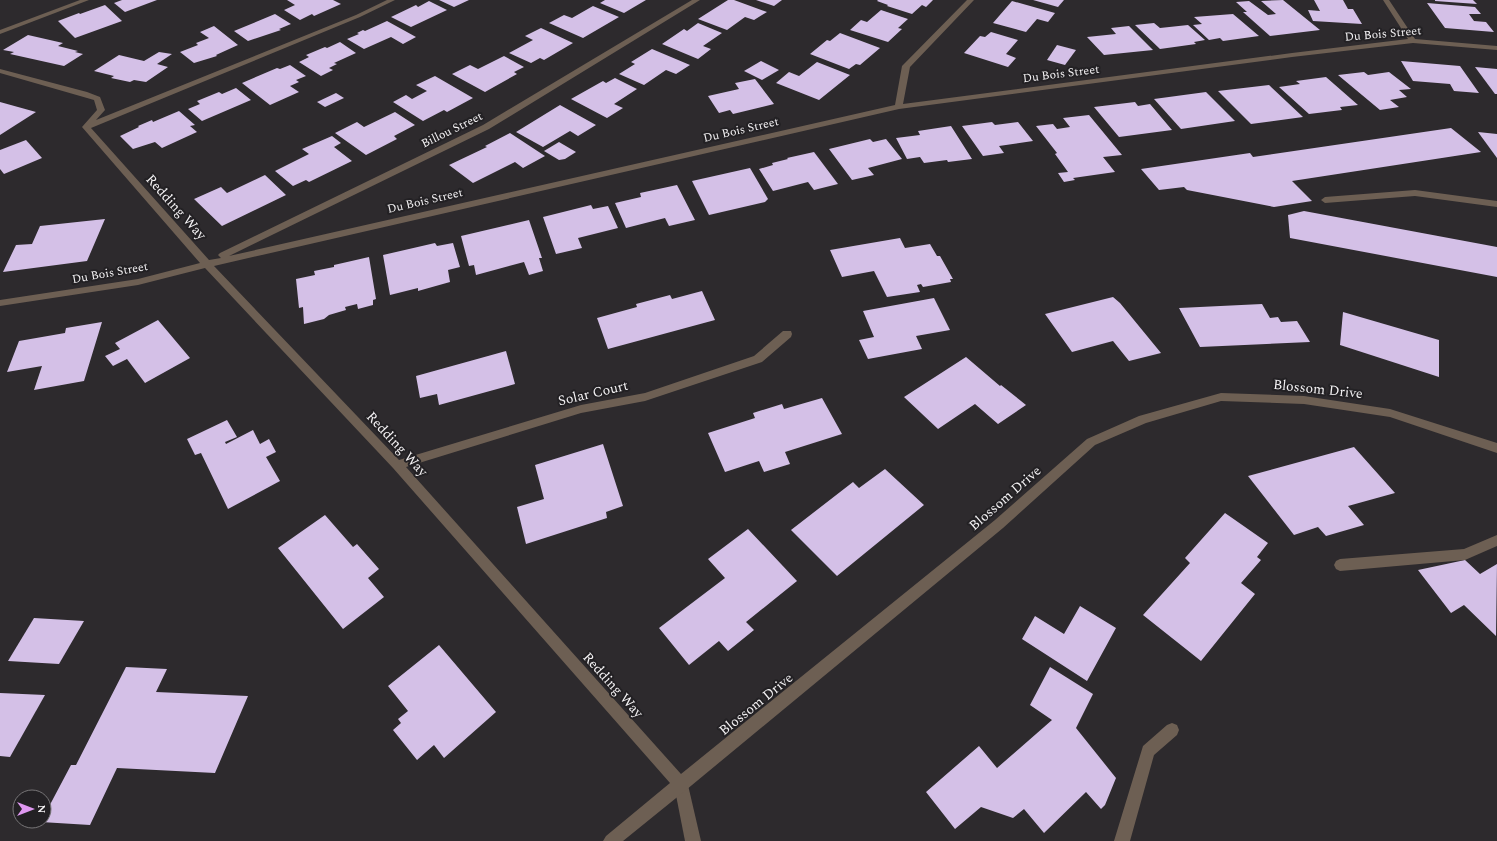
<svg xmlns="http://www.w3.org/2000/svg" width="1497" height="841" font-family="Spectral,serif">
<style>
.building{fill:#d4c0e7}
.lines{fill:none;stroke-linecap:round;stroke-linejoin:round}
.service{fill:#6d5f53;fill-rule:evenodd}
.minor{fill:#6d5f53;fill-rule:evenodd}
.labels{text-anchor:middle;dominant-baseline:central;stroke-width:4;stroke-linejoin:round;paint-order:stroke}
.far-street-label{font-size:12px;fill:#f4f2f4;stroke:#232124}
.street-label{font-size:14px;fill:#f4f2f4;stroke:#232124}
</style>
<rect width="100%" height="100%" fill="#2d2a2d"/>
<!-- building -->
<g class="building">
<path d="M122,0H157L125,12L114,3Z"/>
<path d="M287,0H333L341,4L314,16L312,14L300,20L284,10L295,5Z"/>
<path d="M439,0H469L454,7Z"/>
<path d="M605,0H646L624,13L600,3Z"/>
<path d="M728,0H734L767,12L754,20L745,17L727,30L698,19Z"/>
<path d="M756,0H782L774,6Z"/>
<path d="M878,0H933L926,7L922,5L912,14L887,6L888,5L877,1Z"/>
<path d="M1033,0H1064L1058,7Z"/>
<path d="M1283,0L1320,30L1270,36L1243,12H1247L1236,2L1249,1L1268,15L1276,14L1261,1Z"/>
<path d="M1314,0H1343L1348,9H1353L1362,24L1313,21L1308,10L1320,11Z"/>
<path d="M1435,0H1473L1477,4L1435,1Z"/>
<path d="M429,1L447,10L411,27L391,17L416,5L418,7Z"/>
<path d="M1012,1L1055,13L1048,22L1037,19L1026,32L993,23Z"/>
<path d="M1427,3L1475,7L1481,14H1469L1474,21L1486,22L1494,32L1445,28Z"/>
<path d="M105,5L122,21L75,38L58,21L79,13L80,14Z"/>
<path d="M593,6L619,17L583,38L549,23L564,15L572,18Z"/>
<path d="M881,10L908,19L898,28L902,29L888,42L850,30L861,20L867,22Z"/>
<path d="M275,14L291,24L279,29L281,30L248,41L234,31Z"/>
<path d="M1233,14L1259,36L1223,41L1220,38L1209,40L1193,25L1202,24L1194,17Z"/>
<path d="M387,21L416,37L403,44L391,37L364,49L347,39L359,34L357,33L363,30L365,31Z"/>
<path d="M698,23L722,33L703,46L711,49L698,59L662,44L684,29L687,31Z"/>
<path d="M1154,23L1160,28L1188,25L1205,40L1194,42L1196,44L1160,49L1135,25Z"/>
<path d="M214,26L238,45L216,55L217,56L194,63L180,52L198,45L196,43L209,38L200,32Z"/>
<path d="M1129,26L1153,50L1104,55L1087,37L1116,34L1111,28Z"/>
<path d="M541,28L573,43L544,60L540,58L531,63L509,53L533,40L525,36Z"/>
<path d="M991,32L1018,40L1006,54L1016,58L1008,67L964,53L980,36L985,37Z"/>
<path d="M840,33L880,48L860,65L856,64L849,69L810,54L827,40L830,41Z"/>
<path d="M28,35L63,43L58,46L78,51L75,52L83,54L64,66L10,54L14,52L3,50Z"/>
<path d="M340,42L356,53L334,63L337,64L329,68L333,70L321,76L299,62L309,57L306,55L325,47L327,48Z"/>
<path d="M1057,45L1076,50L1065,65L1047,60Z"/>
<path d="M652,49L690,65L676,74L666,70L644,85L619,74L635,64L631,62Z"/>
<path d="M159,52L172,54L157,64L168,67L146,82L134,80L130,82L111,78L114,76L94,71L119,55L144,61Z"/>
<path d="M504,56L524,67L514,72L517,74L485,92L452,74L470,65L478,69Z"/>
<path d="M761,61L779,70L762,80L744,71Z"/>
<path d="M1401,61L1460,66L1479,93L1454,91L1450,84L1413,81Z"/>
<path d="M817,62L850,75L819,100L776,83L789,72L799,76Z"/>
<path d="M290,65L306,76L296,80L299,82L290,86L299,92L270,105L242,83L277,68L280,69Z"/>
<path d="M1475,67L1497,69V94H1495Z"/>
<path d="M1364,72L1368,75L1389,72L1411,89L1399,90L1407,97L1390,100L1399,107L1380,110L1338,75Z"/>
<path d="M435,76L473,98L447,112L444,110L423,121L393,102L406,95L412,99L427,91L416,85Z"/>
<path d="M1326,77L1358,105L1340,107L1342,110L1309,114L1279,87L1300,84L1296,81Z"/>
<path d="M615,78L637,89L614,104L623,108L607,118L571,99L603,81L606,83Z"/>
<path d="M755,79L774,104L733,114L730,110L719,113L708,96L739,89L735,83Z"/>
<path d="M1269,85L1303,117L1251,124L1218,91Z"/>
<path d="M236,88L251,100L202,121L188,109L200,104L197,101L219,92L222,94Z"/>
<path d="M1206,92L1235,121L1181,129L1154,99Z"/>
<path d="M336,93L344,98L325,107L317,102Z"/>
<path d="M0,102L36,112L0,135Z"/>
<path d="M1135,102L1138,106L1150,104L1172,130L1119,137L1094,107Z"/>
<path d="M560,105L596,125L578,136L570,131L543,147L516,132Z"/>
<path d="M179,111L195,125L190,126L197,132L162,148L155,142L133,149L120,136L139,127L138,126L152,120L153,122Z"/>
<path d="M395,112L415,125L394,136L397,139L366,155L335,133L357,122L364,127Z"/>
<path d="M1089,115L1122,155L1103,157L1115,172L1073,178L1075,180L1064,182L1058,173L1068,172L1055,154L1057,153L1036,126L1053,124L1057,129L1070,127L1063,118Z"/>
<path d="M992,122L995,125L1018,122L1033,141L999,146L1004,153L983,156L962,126Z"/>
<path d="M951,126L972,159L948,162L947,160L924,163L920,157L907,159L896,138L920,135L918,131Z"/>
<path d="M1451,128L1481,152L1292,181L1312,201L1274,207L1187,190L1184,187L1159,190L1141,169L1250,153L1253,157Z"/>
<path d="M1478,132L1497,134V158Z"/>
<path d="M510,133L545,156L523,168L515,162L473,183L449,165L487,147L485,146Z"/>
<path d="M332,136L341,143L334,147L352,161L309,182L306,180L293,186L275,171L309,154L302,149Z"/>
<path d="M870,139L873,142L886,139L902,159L868,168L874,175L852,180L829,149Z"/>
<path d="M26,140L42,158L4,174L0,169V150Z"/>
<path d="M559,142L576,152L565,159L559,160L544,151Z"/>
<path d="M814,152L838,184L814,190L808,182L773,191L759,169L773,165L772,163L788,159L787,158Z"/>
<path d="M750,168L768,199L765,202L709,215L692,181Z"/>
<path d="M265,175L286,195L222,226L194,199L221,187L227,193Z"/>
<path d="M677,185L695,220L669,226L665,218L626,228L615,203L641,197L640,193Z"/>
<path d="M591,205L593,209L608,206L618,228L578,238L582,248L556,254L543,217Z"/>
<path d="M1304,211L1497,247V277L1290,238L1288,215Z"/>
<path d="M105,219L87,261L3,272L16,245L32,244L40,226Z"/>
<path d="M529,220L542,258H539L543,271L529,275L524,262L476,275L474,265L469,266L461,236Z"/>
<path d="M900,238L905,248L930,244L937,256H940L953,279H950L951,282L923,287L921,284L917,285L920,292L887,297L874,271L842,277L830,250Z"/>
<path d="M435,243L437,246L453,243L460,267L448,270L450,282L418,291V288L390,295L383,255Z"/>
<path d="M369,257L376,299L373,300V305L358,309L357,304L345,307L346,310L329,315L324,319L304,324L303,307L299,308L296,279L315,275L314,271L334,267V265Z"/>
<path d="M702,291L715,320L608,349L597,318L637,307L636,304L670,295L672,299Z"/>
<path d="M1113,297L1120,303L1161,353L1129,361L1113,341L1072,352L1045,314Z"/>
<path d="M934,298L950,330L916,336L922,349L868,359L859,340L874,337L863,311Z"/>
<path d="M1262,304L1270,318L1278,317L1281,322L1297,321L1310,342L1200,347L1179,308Z"/>
<path d="M1343,312L1439,340V377L1340,345Z"/>
<path d="M158,320L190,358L145,383L127,359L113,366L105,356L120,349L115,343Z"/>
<path d="M102,322L84,381L34,390L42,366L7,372L19,341L65,333L66,328Z"/>
<path d="M506,351L515,384L439,405L437,394L420,398L416,376Z"/>
<path d="M966,357L1000,386L1001,385L1026,405L998,424L975,404L938,429L904,397Z"/>
<path d="M822,398L842,434L785,452L790,464L764,472L759,461L725,472L708,433L755,418L753,413L782,404L784,409Z"/>
<path d="M227,420L237,437L225,442L226,444L253,430L260,444L269,439L276,452L266,457L280,481L228,509L201,453L195,455L187,439Z"/>
<path d="M603,444L623,506L606,512L607,518L526,544L517,507L544,499L535,465Z"/>
<path d="M1354,447L1395,493L1348,506L1364,525L1326,536L1318,527L1294,535L1248,476Z"/>
<path d="M885,469L924,505L837,576L791,530L853,482L859,488Z"/>
<path d="M1225,513L1268,543L1257,557L1261,560L1241,583L1255,594L1201,661L1143,615L1190,563L1185,558Z"/>
<path d="M325,515L353,547L357,544L379,569L368,578L384,597L343,629L278,548Z"/>
<path d="M748,529L797,581L746,622L754,630L728,651L719,641L689,665L659,628L725,578L708,559Z"/>
<path d="M1465,560L1480,574L1497,564L1496,636L1464,605L1451,613L1418,570Z"/>
<path d="M1080,606L1116,628L1087,681L1022,639L1035,616L1064,634Z"/>
<path d="M34,618L84,621L59,664L8,661Z"/>
<path d="M439,645L496,712L444,758L434,745L417,760L393,730L401,723L398,719L408,711L388,686Z"/>
<path d="M126,667L167,669L156,692L248,696L215,773L117,768L90,825L41,822L44,821V816L71,765H76Z"/>
<path d="M1050,667L1093,694L1076,728L1116,778L1105,805L1101,809L1086,792L1044,833L1024,809L1013,818L981,807L955,829L926,792L979,746L997,768L1052,720L1030,705Z"/>
<path d="M0,693L45,695L10,757L0,756Z"/>
</g>
<g class="lines">
<!-- service -->
<g class="service">
<path d="M1415,190L1497,201V207L1415,196L1325,203L1321,200L1325,197Z"/>
<path d="M1497,535V546L1465,560L1340,571L1336,569L1334,565L1336,561L1340,559L1464,549Z"/>
<path d="M1172,723L1177,725L1179,730L1177,735L1154,755L1130,841H1114L1143,746L1167,725Z"/>
<path d="M681,778L686,780L688,785L701,841H685L674,785L676,780Z"/>
</g>
<!-- minor -->
<g class="minor">
<path d="M80,0H89L0,34V30Z"/>
<path d="M387,0H395L360,17L91,128L209,260L221,258L218,255L220,253L483,125L692,0H700L489,129L229,256L895,105L902,66L967,0H974L910,67L903,104L1292,53L1408,39L1383,0H1389L1415,39L1497,46V50L1413,43L1292,57L899,109L214,266L399,460L581,405L645,393L754,356L783,331H791L792,334L791,337L762,362L645,401L581,413L406,467L681,774L995,520L1087,439L1139,416L1221,393L1304,396L1390,409L1497,443V453L1390,417L1304,404L1221,401L1146,423L1095,445L1003,528L686,790L623,841H603L606,836L670,783L393,468L205,268L138,285L0,306V300L138,279L200,263L82,127L97,110L94,100L0,73V69L87,92L100,97L105,110L96,120L356,15Z"/>
</g>
</g>
<g class="labels">
<!-- far-street labels -->
<g class="far-street-label">
<text transform="translate(1383 34) rotate(-5)">Du Bois Street</text>
<text transform="translate(1061 74) rotate(-7)">Du Bois Street</text>
<text transform="translate(452 130) rotate(-26)">Billou Street</text>
<text transform="translate(741 130) rotate(-13)">Du Bois Street</text>
<text transform="translate(425 201) rotate(-13)">Du Bois Street</text>
<text transform="translate(110 273) rotate(-10)">Du Bois Street</text>
</g>
<!-- street labels -->
<g class="street-label">
<text transform="translate(176 207) rotate(48)">Redding Way</text>
<text transform="translate(1318 389) rotate(6)">Blossom Drive</text>
<text transform="translate(593 393) rotate(-13)">Solar Court</text>
<text transform="translate(397 444) rotate(47)">Redding Way</text>
<text transform="translate(1005 498) rotate(-41)">Blossom Drive</text>
<text transform="translate(613 685) rotate(48)">Redding Way</text>
<text transform="translate(756 704) rotate(-39)">Blossom Drive</text>
</g>
</g>
<!-- north arrow -->
<g transform="translate(32 809) rotate(90)"><circle r="19" fill="#232124" stroke="#777577"/>
<path d="M0-3L7 15L0 10L-7 15Z" fill="#df98f1"/>
<text y="-6" font-size="11" font-weight="bold" text-anchor="middle" fill="#f4f2f4">N</text>
</g>
</svg>
